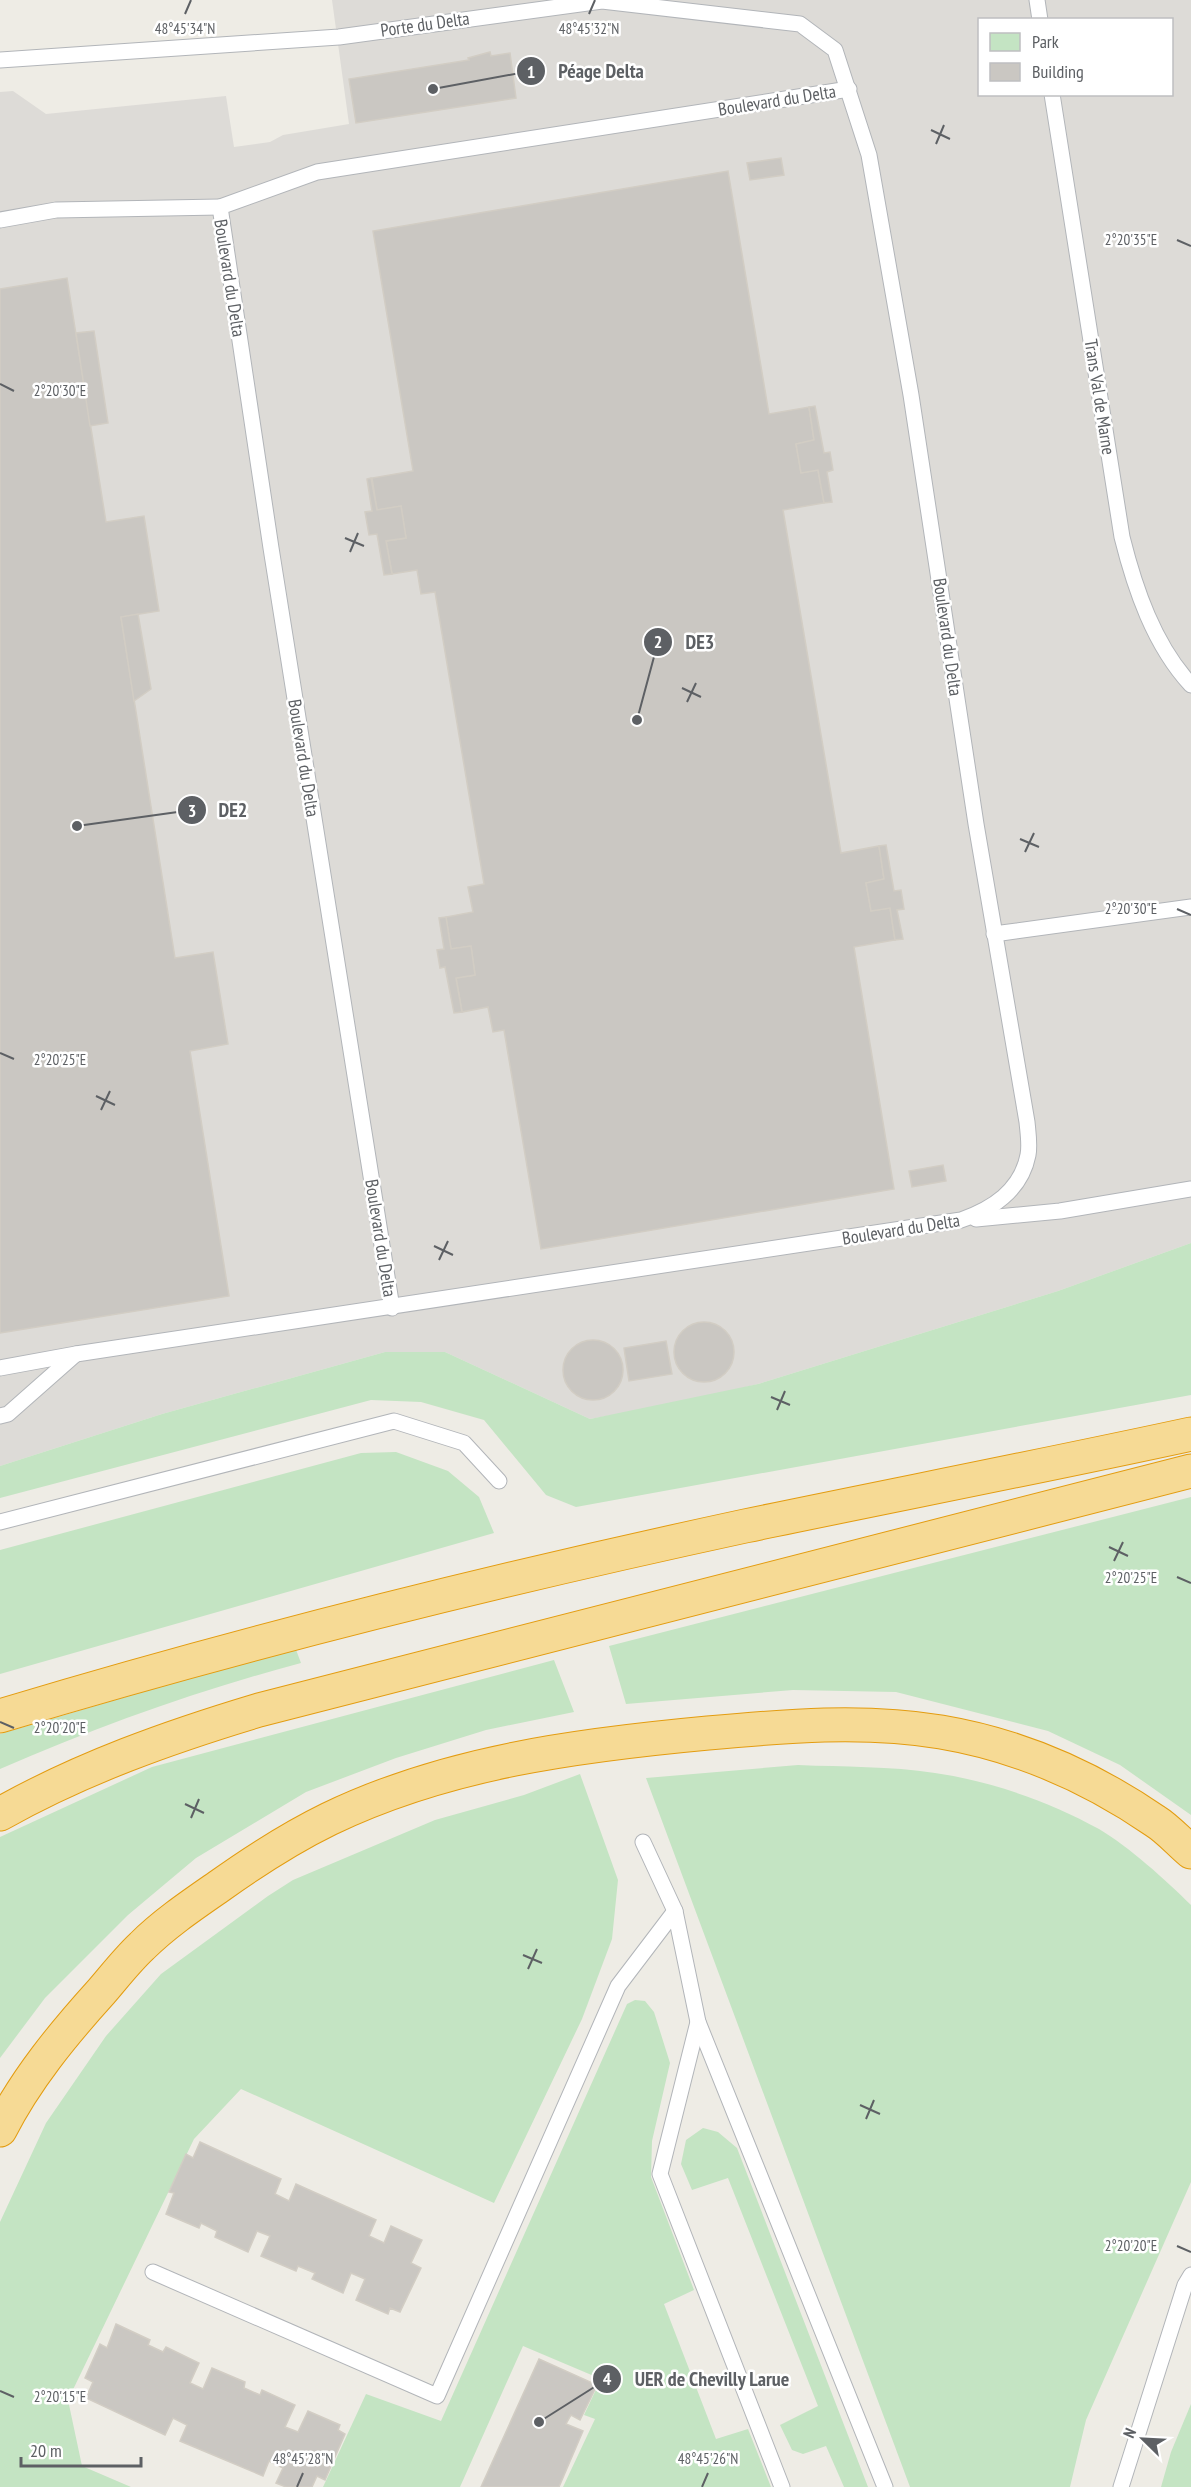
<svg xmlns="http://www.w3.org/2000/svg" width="1191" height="2487" font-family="'PT Sans Narrow',sans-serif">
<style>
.industrial{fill:#dddbd7;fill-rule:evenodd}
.green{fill:#c4e4c3}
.building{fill:#cac7c2;stroke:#d2cdc4;stroke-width:1.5}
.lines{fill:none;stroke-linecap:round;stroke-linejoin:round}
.service-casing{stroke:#b2b5b9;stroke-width:17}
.motorway-casing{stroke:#e39c10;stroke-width:35}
.service{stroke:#fff;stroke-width:15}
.motorway{stroke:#f6da95;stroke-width:33}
.ticks{fill:none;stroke:#5d6064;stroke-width:2}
.labels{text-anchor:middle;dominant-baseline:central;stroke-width:5;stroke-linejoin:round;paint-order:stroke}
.street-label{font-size:18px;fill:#5d6064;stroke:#fff}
.ticks-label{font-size:15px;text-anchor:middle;fill:#5d6064;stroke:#fff;stroke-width:5;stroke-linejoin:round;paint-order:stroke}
.leader{fill:none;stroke:#5d6064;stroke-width:2}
.callout-dot{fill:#5d6064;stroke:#fff;stroke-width:2}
.mark-label{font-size:18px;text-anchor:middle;font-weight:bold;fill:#fff}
.callout-label{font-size:20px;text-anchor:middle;font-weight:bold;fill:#5d6064;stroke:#fff;stroke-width:5;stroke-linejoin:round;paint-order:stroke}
</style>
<rect width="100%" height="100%" fill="#eeece5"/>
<!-- industrial -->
<path class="industrial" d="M332,0H1191V1243L1058,1291L758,1384L686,1402L590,1419L445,1352H385L162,1414L0,1466V92L13,91L46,114L226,96L234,147L270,142L283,135L349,124ZM980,20H1172V94H980Z"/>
<!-- green -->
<g class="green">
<path d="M1191,1243V1395L576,1507L546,1495L484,1420L421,1402L371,1400L0,1498V1466L162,1414L385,1352H445L590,1419L758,1384L1058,1291Z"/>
<path d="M396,1452L448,1471L479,1497L494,1533L0,1674V1550L361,1453Z"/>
<path d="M1191,1497V1815L1120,1765L1048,1731L896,1692L793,1690L626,1704L609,1646Z"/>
<path d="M295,1647L301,1663C196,1691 99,1726 0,1769V1734Z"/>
<path d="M554,1660L574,1712L486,1730L396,1758L306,1792L196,1858L128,1915L45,1998L0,2058V1837L152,1767Z"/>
<path d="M798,1765C844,1767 890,1766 935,1773C991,1781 1050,1802 1099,1829C1128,1846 1167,1881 1191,1905V2182L1086,2420L1070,2487H910L646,1778Z"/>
<path d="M580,1774L618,1880L612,1939L582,2019L494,2203L241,2089L194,2139L68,2400L82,2466L131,2487H0V2222L46,2123L106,2036L161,1974L268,1896L293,1880L435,1820L524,1795Z"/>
<path d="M635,2000L645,2001L654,2012L670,2063L652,2141L651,2177L694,2290L664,2304L716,2439L748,2429L771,2487H563L595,2419L584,2415L601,2379L523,2346L460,2487H323L366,2394L441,2421L627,2004Z"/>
<path d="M703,2128L718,2132L737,2148L868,2487H844L826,2446L803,2454L792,2450L780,2425L818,2406L728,2178L692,2190L681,2164L686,2140Z"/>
<path d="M1191,2404V2487H1161L1171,2452Z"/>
</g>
<!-- building -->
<g class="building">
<path d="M490,52L491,56L510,53L516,98L356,123L349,79L469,60L468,58Z"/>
<path d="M781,158L784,175L750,180L747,163Z"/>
<path d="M728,171L769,414L809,407L814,440L796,444L801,473L818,470L824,503L783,510L841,853L879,846L884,879L866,883L871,911L890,908L895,940L854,947L894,1189L541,1249L504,1030L493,1032L488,1007L462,1012L456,978L475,975L471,946L451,949L446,917L473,912L468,887L484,884L435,592L421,594L417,570L392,574L386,541L406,538L401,506L377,510L372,478L413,471L373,231Z"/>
<path d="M67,278L106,522L144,516L159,611L121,617L175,958L213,952L228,1044L190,1051L229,1296L0,1333V289Z"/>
<path d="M94,331L108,423L90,426L76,333Z"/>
<path d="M815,406L824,453L830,452L833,470L827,472L832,502L824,503L818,470L801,473L796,444L814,440L809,407Z"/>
<path d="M371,478L377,510L401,506L406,538L386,541L392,574L384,575L377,534L369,535L365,512L372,511L367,479Z"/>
<path d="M138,614L151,689L134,701L121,617Z"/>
<path d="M886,845L894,891L901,890L904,909L897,910L903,939L895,940L890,908L871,911L866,883L884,879L879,846Z"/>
<path d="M446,917L451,949L471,946L475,975L456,978L462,1012L454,1013L445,967L440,968L437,950L444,949L439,918Z"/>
<path d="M943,1165L946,1181L912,1187L909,1171Z"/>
<circle cx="704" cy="1352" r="30"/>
<circle cx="593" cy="1370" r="30"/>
<path d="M666,1341L672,1374L629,1381L624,1348Z"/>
<path d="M200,2142L281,2179L275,2194L289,2201L296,2184L376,2220L369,2236L384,2243L391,2226L422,2240L411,2263L421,2268L400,2312L390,2308L388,2314L356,2300L365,2279L351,2273L343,2293L312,2279L315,2273L298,2266L296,2271L261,2256L270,2236L257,2231L248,2252L215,2237L217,2231L201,2223L199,2228L166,2214L174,2193L169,2192L186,2154L193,2158Z"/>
<path d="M116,2324L150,2340L148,2345L163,2352L166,2347L199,2363L190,2383L203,2389L212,2368L245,2382L244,2388L260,2395L262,2390L295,2405L285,2427L298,2432L308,2411L340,2425L338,2430L345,2434L325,2480L317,2476L312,2487H286L276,2483L283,2468L269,2461L263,2476L180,2441L187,2425L173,2418L165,2435L86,2398L93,2382L85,2378L100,2344L107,2348Z"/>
<path d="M539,2359L597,2385L580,2420L571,2415L566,2424L583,2431L559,2487H481Z"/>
</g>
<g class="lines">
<!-- service casing -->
<g class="service-casing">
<g id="service">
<path d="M1037,0L1040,20"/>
<path d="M0,60L339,37L602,1L800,24L835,50L869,155L911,395L976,824L1027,1122C1028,1133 1030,1145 1028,1155C1021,1191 992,1209 961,1220L76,1354L0,1368"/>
<path d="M1052,94L1122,537C1135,589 1154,645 1191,685"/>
<path d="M0,220L56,210L220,207"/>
<path d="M994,934L1191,907"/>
<path d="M976,1219L1060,1211L1191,1189"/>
<path d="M392,1308L271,548L220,207L317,172L849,89"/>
<path d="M0,1416L8,1414L76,1354"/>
<path d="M0,1522L394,1421L464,1443L499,1481"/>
<path d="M643,1842L675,1911L698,2022L885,2487"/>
<path d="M698,2022L660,2174L782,2487"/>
<path d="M153,2272L437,2396L618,1986L675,1911"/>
<path d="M1121,2487L1185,2285L1191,2275"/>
</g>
</g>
<!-- motorway casing -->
<g class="motorway-casing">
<g id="motorway">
<path d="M0,1716C245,1642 495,1580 745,1526C894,1495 1043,1466 1191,1434"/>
<path d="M0,1814C82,1768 169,1737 259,1710L1191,1471"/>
<path d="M0,2130C26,2079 63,2034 101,1992C114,1977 127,1960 142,1946C164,1924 192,1905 218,1887C253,1862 290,1838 329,1819C447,1762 579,1745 708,1733C785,1726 864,1719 941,1732C1018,1745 1091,1777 1155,1821C1168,1829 1179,1842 1191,1852"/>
</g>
</g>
<!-- service -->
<use href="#service" class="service"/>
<!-- motorway -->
<use href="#motorway" class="motorway"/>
</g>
<!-- ticks -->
<path class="ticks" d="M185,14L191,0M589,14L595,0M931,130L950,139M936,144L944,125M1177,240L1191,246M0,384L14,391M345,538L364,546M350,552L358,533M682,688L701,697M687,702L696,683M1020,839L1039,847M1025,852L1034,833M1177,909L1191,915M0,1053L14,1059M96,1096L115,1105M101,1110L110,1091M434,1246L453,1255M439,1260L448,1241M771,1397L790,1405M777,1410L785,1391M1109,1547L1128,1556M1114,1561L1123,1542M1177,1577L1191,1583M0,1722L14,1728M185,1804L204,1813M191,1818L199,1799M523,1955L542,1963M528,1969L537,1949M860,2105L880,2114M866,2119L874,2100M1177,2246L1191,2252M0,2391L14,2397M297,2487L303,2473M702,2487L708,2473"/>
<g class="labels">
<!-- street labels -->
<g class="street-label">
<text transform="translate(425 24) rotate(-8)">Porte du Delta</text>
<text transform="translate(777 100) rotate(-9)">Boulevard du Delta</text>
<text transform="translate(230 278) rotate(81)">Boulevard du Delta</text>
<text transform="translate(1100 397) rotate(81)">Trans Val de Marne</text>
<text transform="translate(948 637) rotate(82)">Boulevard du Delta</text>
<text transform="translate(304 758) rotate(81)">Boulevard du Delta</text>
<text transform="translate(901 1229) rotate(-9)">Boulevard du Delta</text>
<text transform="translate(381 1238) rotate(81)">Boulevard du Delta</text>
</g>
</g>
<g class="ticks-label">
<text x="185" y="34">48°45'34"N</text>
<text x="589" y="34">48°45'32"N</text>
<text x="1131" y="245">2°20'35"E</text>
<text x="60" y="396">2°20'30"E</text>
<text x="1131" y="914">2°20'30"E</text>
<text x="60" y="1065">2°20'25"E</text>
<text x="1131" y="1583">2°20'25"E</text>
<text x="60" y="1733">2°20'20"E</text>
<text x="1131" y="2251">2°20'20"E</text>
<text x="60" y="2402">2°20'15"E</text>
<text x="303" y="2464">48°45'28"N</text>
<text x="708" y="2464">48°45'26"N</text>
</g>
<!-- callouts -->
<path class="leader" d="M433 89L531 71M637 720L658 642M77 826L192 810M539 2422L607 2379"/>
<g class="callout-dot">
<circle cx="433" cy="89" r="6"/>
<circle cx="637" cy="720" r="6"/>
<circle cx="77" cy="826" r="6"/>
<circle cx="539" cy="2422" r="6"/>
<circle cx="531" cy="71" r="15"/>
<circle cx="658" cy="642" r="15"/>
<circle cx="192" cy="810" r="15"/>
<circle cx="607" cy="2379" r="15"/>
</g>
<g class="mark-label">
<text x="531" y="78">1</text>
<text x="658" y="648">2</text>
<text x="192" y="817">3</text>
<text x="607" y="2385">4</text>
</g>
<g class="callout-label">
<text x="601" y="78">Péage Delta</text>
<text x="700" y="649">DE3</text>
<text x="233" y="817">DE2</text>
<text x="712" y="2386">UER de Chevilly Larue</text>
</g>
<!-- legend -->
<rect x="978" y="18" width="195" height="78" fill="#ffffff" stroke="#bebfc1" stroke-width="1.5"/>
<rect x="990" y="33" width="30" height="18" fill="#c4e4c3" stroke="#bebfc1" stroke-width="1.5"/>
<text x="1032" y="48" font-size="18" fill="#5d6064">Park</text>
<rect x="990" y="63" width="30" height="18" fill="#cac7c2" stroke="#bebfc1" stroke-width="1.5"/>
<text x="1032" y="78" font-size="18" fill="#5d6064">Building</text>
<!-- north arrow -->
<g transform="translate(1143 2439) rotate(294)" stroke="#ffffff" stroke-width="4.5" paint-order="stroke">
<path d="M0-4.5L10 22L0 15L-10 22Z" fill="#5d6064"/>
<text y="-9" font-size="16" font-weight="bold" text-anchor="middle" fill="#5d6064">N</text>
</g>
<!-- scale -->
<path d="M21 2457v9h120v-9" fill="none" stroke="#5d6064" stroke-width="3"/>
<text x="30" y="2457" font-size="18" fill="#5d6064" stroke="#ffffff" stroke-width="4.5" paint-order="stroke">20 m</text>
</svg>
